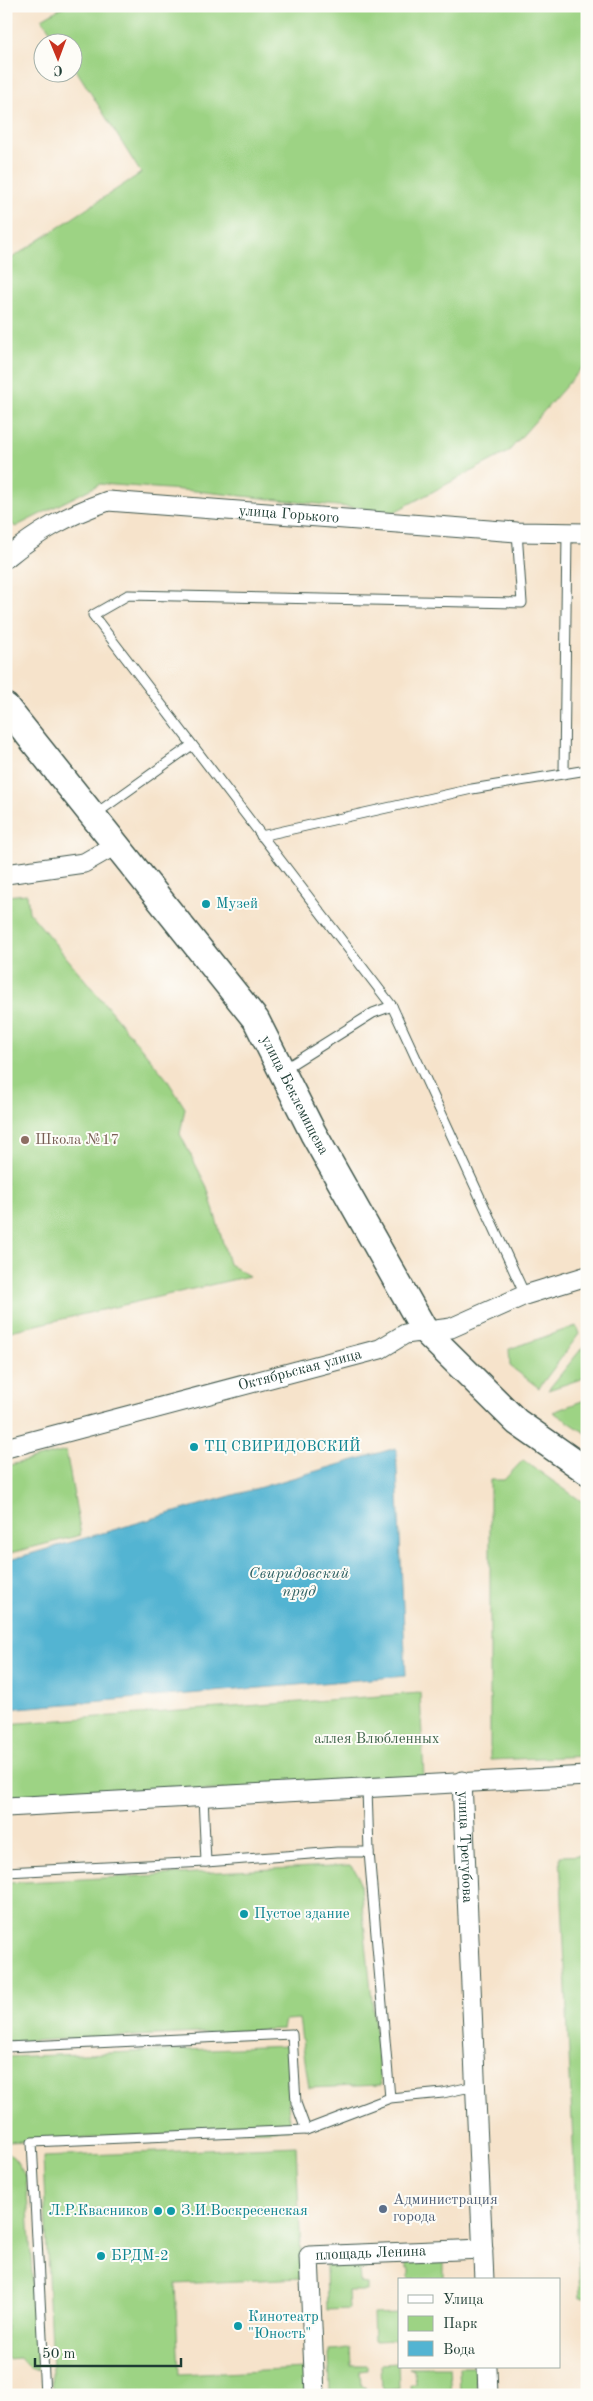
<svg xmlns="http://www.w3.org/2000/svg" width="593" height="2401" font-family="'Old Standard TT',serif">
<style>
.green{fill:#9dd384;stroke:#5e885c}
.water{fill:#53b4d2;stroke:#397883}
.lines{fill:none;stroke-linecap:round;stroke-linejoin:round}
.lane-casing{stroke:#3f564b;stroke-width:11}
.street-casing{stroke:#3f564b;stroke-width:21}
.secondary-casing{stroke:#3f564b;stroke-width:29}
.lane{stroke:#fff;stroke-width:9}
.street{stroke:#fff;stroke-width:19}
.secondary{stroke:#fff;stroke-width:26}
.culture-dot{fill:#0f9aa8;stroke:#fdfcf7;stroke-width:2}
.education-dot{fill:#8d6e63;stroke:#fdfcf7;stroke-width:2}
.service-dot{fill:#5c6f8a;stroke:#fdfcf7;stroke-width:2}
.labels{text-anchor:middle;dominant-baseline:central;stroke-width:4;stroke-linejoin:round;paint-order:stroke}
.street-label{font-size:15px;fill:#1f3d34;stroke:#fdfcf7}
.culture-label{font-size:15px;fill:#0d838f;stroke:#fdfcf7;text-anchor:start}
.education-label{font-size:15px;fill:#785e54;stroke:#fdfcf7;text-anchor:start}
.park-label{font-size:15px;fill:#3e6248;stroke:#fdfcf7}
.service-label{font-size:15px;fill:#4e5e75;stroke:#fdfcf7;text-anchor:start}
.water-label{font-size:16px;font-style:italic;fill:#2f6163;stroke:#fdfcf7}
</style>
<rect width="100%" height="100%" fill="#fdfcf7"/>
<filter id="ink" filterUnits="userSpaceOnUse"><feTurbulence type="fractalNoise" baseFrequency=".02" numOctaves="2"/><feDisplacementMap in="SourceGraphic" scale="10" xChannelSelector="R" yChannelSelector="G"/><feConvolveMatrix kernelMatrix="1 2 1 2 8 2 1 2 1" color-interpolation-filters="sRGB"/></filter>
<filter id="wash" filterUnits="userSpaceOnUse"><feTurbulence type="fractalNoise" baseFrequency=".0096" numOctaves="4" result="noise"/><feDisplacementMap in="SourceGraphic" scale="20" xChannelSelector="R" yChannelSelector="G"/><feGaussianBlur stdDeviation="1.12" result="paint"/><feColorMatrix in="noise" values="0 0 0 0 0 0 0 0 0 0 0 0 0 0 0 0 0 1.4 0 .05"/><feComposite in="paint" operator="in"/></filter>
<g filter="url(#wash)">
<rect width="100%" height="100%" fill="#f6e3cb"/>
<!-- green -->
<g class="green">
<path d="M64,6H587V362L508,452L394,512L195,491L100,484L15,527L6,517V262L141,173L73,65L72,42H58L42,19Z"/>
<path d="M27,894L29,912L166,1078L185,1108L180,1134L207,1187L229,1264L249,1276L6,1332V896Z"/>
<path d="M576,1326L579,1334L539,1388L510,1366L509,1349Z"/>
<path d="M586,1343L587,1377L548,1390Z"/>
<path d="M587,1399V1434L553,1412Z"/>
<path d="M66,1451L81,1535L6,1554V1466Z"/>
<path d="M523,1460L587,1505V1756L490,1760V1480H504Z"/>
<path d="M420,1693L424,1779L6,1801V1724Z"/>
<path d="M587,1855V2298H580L560,1856Z"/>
<path d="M350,1865L359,1876L381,2085L309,2088L299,2019L285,2020L283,2029L6,2042V1883Z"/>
<path d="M287,2046L289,2129L6,2142V2057Z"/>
<path d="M296,2146L302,2278L175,2284L179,2375L305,2369L306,2395H53L43,2157Z"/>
<path d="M6,2151L15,2159L26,2177L38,2370L27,2366L20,2358L6,2359Z"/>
<path d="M444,2261V2280H409V2269H406V2262Z"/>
<path d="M366,2264V2269H359L360,2283L367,2284V2291H348L349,2309L327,2310L326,2265Z"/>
<path d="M399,2313V2340L374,2341L373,2314Z"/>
<path d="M350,2349L351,2365H367V2370L360,2371L361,2387H365L366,2395H330L329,2350Z"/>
<path d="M398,2363L399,2389L382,2390L381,2364Z"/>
<path d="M409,2367H449L451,2395H411L410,2385L415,2384L414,2369Z"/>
<path d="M459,2367H475L477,2395H460Z"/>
</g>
<!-- water -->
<path class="water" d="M396,1448L406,1676L6,1709V1561Z"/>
</g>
<g filter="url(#ink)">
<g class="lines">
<!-- lane casing -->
<g class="lane-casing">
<g id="lane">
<path d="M564,772L567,534"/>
<path d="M94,815L192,745"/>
<path d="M261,836L472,789L587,770"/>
<path d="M392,1006L93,615L128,595L522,603L517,532"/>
<path d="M284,1069L373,1013L392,1006L525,1295"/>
<path d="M367,1788L369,1852L390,2098"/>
<path d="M206,1862L337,1852H369"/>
<path d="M6,1872L206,1862L203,1797"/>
<path d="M6,2047L292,2034L296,2103L306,2130"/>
<path d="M45,2395L32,2142L306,2130L390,2098L443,2093L475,2086"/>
</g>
</g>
<!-- street casing -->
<g class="street-casing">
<g id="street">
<path id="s1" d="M6,558C39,531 68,515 108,501L517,532L587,533"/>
<path d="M6,874L84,863L117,844"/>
<path id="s2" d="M6,1448L380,1349L405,1334L451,1328L525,1295L587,1276"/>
<path id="s3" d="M462,1781L484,2280"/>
<path d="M6,1807L587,1776"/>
<path d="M487,2367L488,2395"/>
<path id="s4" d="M315,2395L309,2256L483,2249"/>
</g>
</g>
<!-- secondary casing -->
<g class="secondary-casing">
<g id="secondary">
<path id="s5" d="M6,707L256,1020L313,1133L425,1331L517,1422L587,1471"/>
</g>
</g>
<!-- lane -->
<use href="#lane" class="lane"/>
<!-- street -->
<use href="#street" class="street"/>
<!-- secondary -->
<use href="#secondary" class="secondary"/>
</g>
</g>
<!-- markers -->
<g class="culture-dot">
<circle cx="206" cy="904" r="5"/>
<circle cx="194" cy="1447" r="5"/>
<circle cx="244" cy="1914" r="5"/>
<circle cx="158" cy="2211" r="5"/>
<circle cx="171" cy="2211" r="5"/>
<circle cx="101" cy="2256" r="5"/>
<circle cx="238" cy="2326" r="5"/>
</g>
<circle class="education-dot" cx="25" cy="1140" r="5"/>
<circle class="service-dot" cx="383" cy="2209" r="5"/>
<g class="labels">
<!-- street labels -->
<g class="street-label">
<text stroke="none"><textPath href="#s1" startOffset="299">улица Горького</textPath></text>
<text stroke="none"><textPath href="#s5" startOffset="485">улица Беклемищева</textPath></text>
<text stroke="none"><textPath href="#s2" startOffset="304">Октябрьская улица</textPath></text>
<text stroke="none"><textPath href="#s3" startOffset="66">улица Трегубова</textPath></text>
<text stroke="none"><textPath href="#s4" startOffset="201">площадь Ленина</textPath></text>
</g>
<!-- culture labels -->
<g class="culture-label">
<text x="216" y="904">Музей</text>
<text x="204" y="1447">ТЦ СВИРИДОВСКИЙ</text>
<text x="254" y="1914">Пустое здание</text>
<text x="148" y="2211" text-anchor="end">Л.Р.Квасников</text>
<text x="181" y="2211">З.И.Воскресенская</text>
<text x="111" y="2256">БРДМ-2</text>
<text x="248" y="2317">Кинотеатр<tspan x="248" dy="17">"Юность"</tspan></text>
</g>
<!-- education labels -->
<g class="education-label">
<text x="35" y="1140">Школа №17</text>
</g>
<!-- park labels -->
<g class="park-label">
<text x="377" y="1739">аллея Влюбленных</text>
</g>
<!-- service labels -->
<g class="service-label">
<text x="393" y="2200">Администрация<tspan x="393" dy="17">города</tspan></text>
</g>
<!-- water labels -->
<g class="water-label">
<text x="299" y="1574">Свиридовский<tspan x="299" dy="18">пруд</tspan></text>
</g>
</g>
<!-- margin -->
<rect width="593" height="2401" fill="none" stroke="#fdfcf7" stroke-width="25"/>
<!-- legend -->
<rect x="398" y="2278" width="162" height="90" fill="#fdfcf7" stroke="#a4b0a9"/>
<rect x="408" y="2295" width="25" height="8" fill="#ffffff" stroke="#a4b0a9"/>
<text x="443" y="2304" font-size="15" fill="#1f3d34">Улица</text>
<rect x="408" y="2316" width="25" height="15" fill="#9dd384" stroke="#a4b0a9"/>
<text x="443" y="2328" font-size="15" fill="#1f3d34">Парк</text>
<rect x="408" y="2341" width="25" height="15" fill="#53b4d2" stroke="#a4b0a9"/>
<text x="443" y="2354" font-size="15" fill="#1f3d34">Вода</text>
<!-- north arrow -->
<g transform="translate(58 58) rotate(179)"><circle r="24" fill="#fdfcf7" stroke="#a4b0a9"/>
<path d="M0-4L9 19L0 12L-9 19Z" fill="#c8321e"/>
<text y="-8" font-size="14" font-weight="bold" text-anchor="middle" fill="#1f3d34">С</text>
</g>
<!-- scale -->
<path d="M35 2358v8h146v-8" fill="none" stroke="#1f3d34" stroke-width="2.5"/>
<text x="42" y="2358" font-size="15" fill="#1f3d34" stroke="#fdfcf7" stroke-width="4" paint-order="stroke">50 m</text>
</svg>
